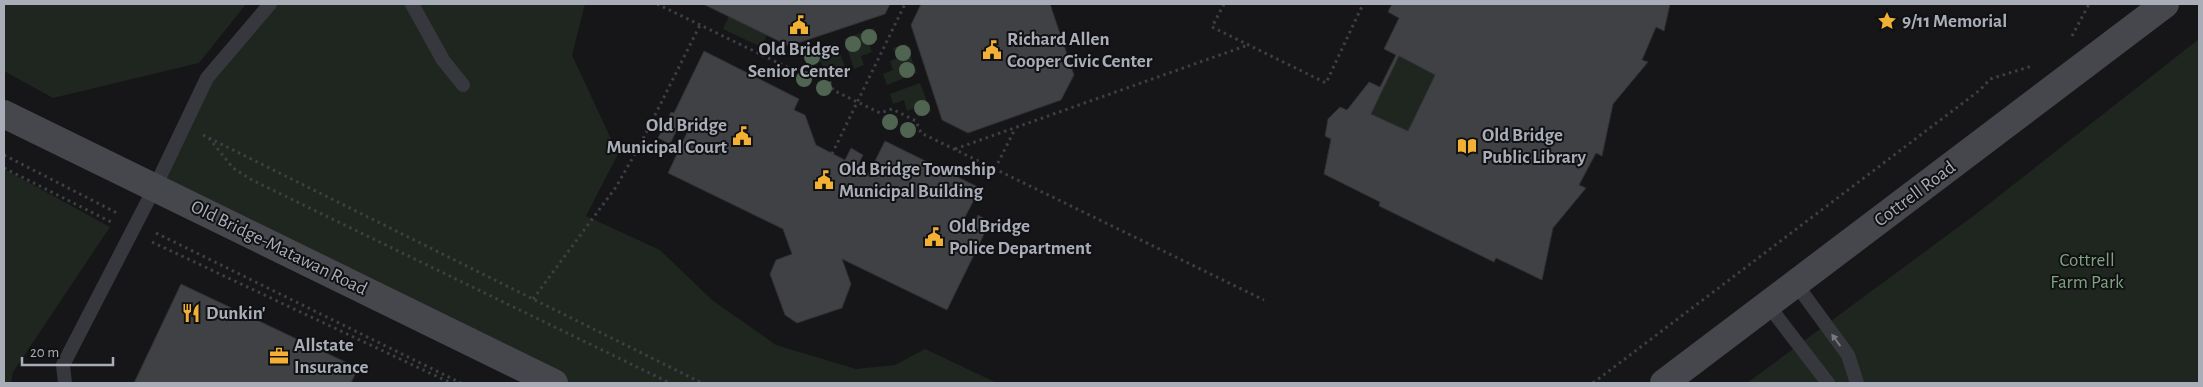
<svg xmlns="http://www.w3.org/2000/svg" width="2203" height="387" font-family="'Alegreya Sans',sans-serif">
<style>
.green{fill:#1e261f}
.building{fill:#404145;stroke:#303034;fill-rule:evenodd}
.lines{fill:none;stroke-linecap:round;stroke-linejoin:round}
.path{stroke:#3d3f44;stroke-width:3;stroke-dasharray:2.5 4;stroke-linecap:butt}
.lane{stroke:#37383d;stroke-width:14}
.secondary{stroke:#45474d;stroke-width:28}
.tree{fill:#506452}
.oneway{fill:#757881}
.labels{text-anchor:middle;dominant-baseline:central;stroke-width:4;stroke-linejoin:round;paint-order:stroke}
.poi-label{font-size:19px;font-weight:bold;fill:#a8adb8;stroke:#111113;text-anchor:start}
.street-label{font-size:19px;fill:#a8adb8;stroke:#111113}
.park-label{font-size:19px;fill:#7fa381;stroke:#111113}
</style>
<rect width="100%" height="100%" fill="#161618"/>
<!-- green -->
<g class="green">
<path d="M4,4H246L199,63L53,98L4,71Z"/>
<path d="M270,4H585L572,55L618,154L586,216L660,250L712,300L776,345L856,369L895,365L925,349L997,383H554L155,187L207,78Z"/>
<path d="M729,16L767,35L761,47L723,29Z"/>
<path d="M874,28L878,40L869,44L872,52L861,56L864,65L854,69L844,39Z"/>
<path d="M2199,39V383H1747L1976,214Z"/>
<path d="M836,43L847,72L836,76L833,67L824,70L821,62L810,65L806,54Z"/>
<path d="M906,44L917,73L887,85L883,74L893,70L890,61L897,58L893,48Z"/>
<path d="M1399,56L1435,75L1408,131L1371,114Z"/>
<path d="M920,83L931,112L918,117L915,108L907,111L904,100L893,104L890,94Z"/>
<path d="M4,169L110,227L13,372L11,383H4Z"/>
</g>
<!-- building -->
<g class="building">
<path d="M703,4H890L885,14L789,46Z"/>
<path d="M921,4H1050L1074,75L1061,100L968,133L942,120L911,25Z"/>
<path d="M1392,4H1670L1664,31L1656,27L1642,60L1648,62L1613,104L1602,156L1596,153L1579,185L1586,188L1553,228L1542,280L1496,258L1494,262L1379,206L1380,202L1324,174L1331,139L1325,136L1328,119L1340,107L1347,110L1369,82L1380,87L1396,55L1384,49L1399,18L1388,12ZM1399,56L1435,75L1408,131L1371,114Z"/>
<path d="M704,51L799,99L794,110L805,115L816,145L845,160L851,148L863,155L857,167L869,173L885,141L980,188L962,223L972,228L978,215L990,222L947,310L842,259L851,284L842,308L797,323L785,315L770,274L776,260L792,254L783,229L668,173L692,122L683,117L670,144L658,138L671,112L674,113Z"/>
<path d="M181,284L358,368L351,383H134Z"/>
</g>
<g class="lines">
<!-- path -->
<g class="path">
<path d="M657,4L795,71L809,66L828,77L833,90L880,113L892,109L916,121L921,133L1264,300"/>
<path d="M1224,4L1212,27L1326,83L1363,4"/>
<path d="M2072,36L2089,4"/>
<path d="M203,135L702,383"/>
<path d="M209,138L233,168L252,180L670,383"/>
<path d="M955,149L1248,45"/>
<path d="M832,154L905,4"/>
<path d="M4,155L117,213"/>
<path d="M4,168L113,223"/>
<path d="M995,169L1015,129"/>
<path d="M156,233L461,383"/>
<path d="M152,242L451,383"/>
<path d="M533,299L616,187L640,145L700,25"/>
<path d="M1593,383L1980,90L1990,79L2032,66"/>
</g>
<!-- lane -->
<g class="lane">
<path d="M412,4L443,60L463,85"/>
<path d="M1796,284L1848,355L1857,383"/>
<path d="M1768,305L1828,383"/>
<path d="M65,383L63,365L155,187L207,78L270,4"/>
</g>
<!-- secondary -->
<g class="secondary">
<path d="M4,114L554,383"/>
<path d="M1664,383L2165,4"/>
</g>
</g>
<!-- trees -->
<g class="tree">
<circle cx="869" cy="37" r="8"/>
<circle cx="853" cy="44" r="8"/>
<circle cx="903" cy="53" r="8"/>
<circle cx="812" cy="57" r="8"/>
<circle cx="907" cy="70" r="8"/>
<circle cx="804" cy="79" r="8"/>
<circle cx="824" cy="88" r="8"/>
<circle cx="922" cy="108" r="8"/>
<circle cx="890" cy="122" r="8"/>
<circle cx="908" cy="130" r="8"/>
</g>
<!-- one-way arrows -->
<defs><path id="oneway-solid" d="M-6-.8H1V-3.2L6.5 0L1 3.2V.8H-6Z" transform="scale(1.25)"/></defs>
<use class="oneway" href="#oneway-solid" transform="translate(1836 340) rotate(-126)"/>
<!-- icons -->
<defs>
<g id="sight-bare" transform="scale(1.5)"><path d="M0-6L1.8-2.2L6-1.7L2.9 1.2L3.7 5.4L0 3.3L-3.7 5.4L-2.9 1.2L-6-1.7L-1.8-2.2Z" fill="#f2b134" stroke="#111113" stroke-width="2.5" paint-order="stroke"/></g>
<g id="civic-bare" transform="scale(1.5)"><path d="M-.6-6.5H3V-4.5H.6V-3L4-1V1h2V6H-6V1h2V-1L-.6-3ZM-1.2 2.5V6h2.4V2.5Z" fill="#f2b134" stroke="#111113" stroke-width="2.5" paint-order="stroke"/></g>
<g id="library-bare" transform="scale(1.5)"><path d="M-6-4Q-3-5.5-.7-3.5V5Q-3 3-6 4ZM6-4Q3-5.5 .7-3.5V5Q3 3 6 4Z" fill="#f2b134" stroke="#111113" stroke-width="2.5" paint-order="stroke"/></g>
<g id="restaurant-bare" transform="scale(1.5)"><path d="M-5-6h1v4h1v-4h1v4h1v-4h1v5L-1.5 .5V6h-2V.5L-5-1ZM5-6V6H3V1.5H1.5Q1.5-4 5-6Z" fill="#f2b134" stroke="#111113" stroke-width="2.5" paint-order="stroke"/></g>
<g id="office-bare" transform="scale(1.5)"><path d="M-6-3h4V-5.5h4V-3h4V5H-6ZM-1-4.5V-3h2v-1.5ZM-6 0V1H6V0Z" fill="#f2b134" stroke="#111113" stroke-width="2.5" paint-order="stroke"/></g>
</defs>
<g fill-rule="evenodd">
<use href="#sight-bare" x="1887" y="21"/>
<use href="#civic-bare" x="799" y="25"/>
<use href="#civic-bare" x="992" y="50"/>
<use href="#civic-bare" x="742" y="136"/>
<use href="#library-bare" x="1467" y="146"/>
<use href="#civic-bare" x="824" y="180"/>
<use href="#civic-bare" x="934" y="237"/>
<use href="#restaurant-bare" x="191" y="313"/>
<use href="#office-bare" x="279" y="356"/>
</g>
<g class="labels">
<!-- poi labels -->
<g class="poi-label">
<text x="1902" y="21">9/11 Memorial</text>
<text x="1007" y="39">Richard Allen<tspan x="1007" dy="22">Cooper Civic Center</tspan></text>
<text x="799" y="49" text-anchor="middle">Old Bridge<tspan x="799" dy="22">Senior Center</tspan></text>
<text x="727" y="125" text-anchor="end">Old Bridge<tspan x="727" dy="22">Municipal Court</tspan></text>
<text x="1482" y="135">Old Bridge<tspan x="1482" dy="22">Public Library</tspan></text>
<text x="839" y="169">Old Bridge Township<tspan x="839" dy="22">Municipal Building</tspan></text>
<text x="949" y="226">Old Bridge<tspan x="949" dy="22">Police Department</tspan></text>
<text x="206" y="313">Dunkin'</text>
<text x="294" y="345">Allstate<tspan x="294" dy="22">Insurance</tspan></text>
</g>
<!-- street labels -->
<g class="street-label">
<text transform="translate(1915 194) rotate(-37)">Cottrell Road</text>
<text transform="translate(279 248) rotate(26)">Old Bridge-Matawan Road</text>
</g>
<!-- park labels -->
<g class="park-label">
<text x="2087" y="260">Cottrell<tspan x="2087" dy="22">Farm Park</tspan></text>
</g>
</g>
<!-- border -->
<rect width="2203" height="387" fill="none" stroke="#a8adb8" stroke-width="10"/>
<!-- scale -->
<path d="M22 357v8h91v-8" fill="none" stroke="#a8adb8" stroke-width="2.5"/>
<text x="30" y="357" font-size="15" fill="#a8adb8" stroke="#111113" stroke-width="4" paint-order="stroke">20 m</text>
</svg>
